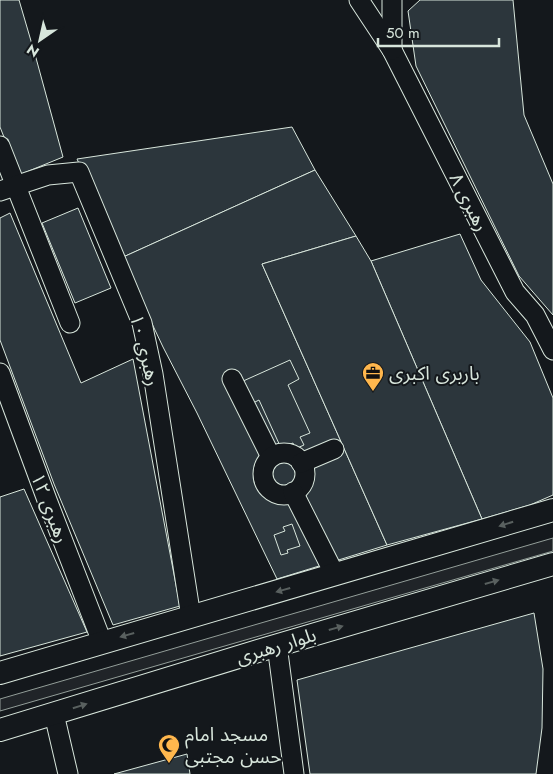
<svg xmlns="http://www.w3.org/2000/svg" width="553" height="774" font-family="Jost,'Noto Sans Arabic',sans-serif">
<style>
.green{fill:#202428;stroke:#939e99}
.building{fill:#2c363c;stroke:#d8e6dc}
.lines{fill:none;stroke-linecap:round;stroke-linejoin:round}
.minor-casing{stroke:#d8e6dc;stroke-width:21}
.major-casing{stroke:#d8e6dc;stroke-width:24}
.minor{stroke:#14181c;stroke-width:19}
.major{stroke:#14181c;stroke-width:22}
.oneway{fill:#59605f}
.labels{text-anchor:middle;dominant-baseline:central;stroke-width:4;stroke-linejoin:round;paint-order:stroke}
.street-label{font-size:19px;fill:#d8e6dc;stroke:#14181c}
.poi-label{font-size:19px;fill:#d8e6dc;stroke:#14181c;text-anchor:start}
</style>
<rect width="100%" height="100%" fill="#14181c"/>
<!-- green -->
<path class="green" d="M553,538V551L0,711V699Z"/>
<!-- building -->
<g class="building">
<path d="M0,0H19L36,58L63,157L19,175L0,127Z"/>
<path d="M420,0H513L524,115L553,184V315L519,276L416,66L408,11Z"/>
<path d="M292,127L315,170L121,258L77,159Z"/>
<path d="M315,170L356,236L262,264L387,545L277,579L197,413L163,347L121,258Z"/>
<path d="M78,208L111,288L75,303L42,223Z"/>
<path d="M10,213L81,383L133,359L180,606L113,625L54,484L0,340V218Z"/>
<path d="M460,234L481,280L530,342L553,398V495L530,505L482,519L371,261Z"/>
<path d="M356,236L371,261L482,519L387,545L262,264Z"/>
<path d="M290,360L299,379L288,385L310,433L300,437L304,445L295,449L293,443L281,448L259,400L251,404L241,382Z"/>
<path d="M24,489L87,632L0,656V497Z"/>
<path d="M292,524L300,546L287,550L288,553L281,555L274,535L285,531L283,527Z"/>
<path d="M534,613L543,669L542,728L536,774H310L297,680Z"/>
<path d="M187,754L190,774H114Z"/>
</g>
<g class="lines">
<!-- minor casing -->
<g class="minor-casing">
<g id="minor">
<path d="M359,0L392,50L515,292L535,315L553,350"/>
<path d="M392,0V50"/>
<path d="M0,146L70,323"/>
<path d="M0,191L48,175L79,172L142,323L153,374L191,617"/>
<path d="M0,373L47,500L102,642"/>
<path d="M232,379L271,457"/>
<circle cx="284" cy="474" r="21"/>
<path d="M301,463L334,449"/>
<path d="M293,492L335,575"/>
<path d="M277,645L294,774"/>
<path d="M54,714L68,774"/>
</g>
</g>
<!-- major casing -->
<g class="major-casing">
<g id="major">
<path d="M0,673L553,510"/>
<path d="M0,730L258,651L553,564"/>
</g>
</g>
<!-- minor -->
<use href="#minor" class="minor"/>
<!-- major -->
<use href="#major" class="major"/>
</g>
<!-- one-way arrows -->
<defs><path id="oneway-solid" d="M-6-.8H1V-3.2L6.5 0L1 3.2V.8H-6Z" transform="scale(1.25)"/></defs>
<g class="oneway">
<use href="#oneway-solid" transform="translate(506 524) rotate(163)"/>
<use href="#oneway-solid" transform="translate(492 582) rotate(-16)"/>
<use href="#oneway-solid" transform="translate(283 590) rotate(164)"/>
<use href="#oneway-solid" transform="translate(336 628) rotate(-16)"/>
<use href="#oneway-solid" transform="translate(127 635) rotate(164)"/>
<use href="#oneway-solid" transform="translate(80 706) rotate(-17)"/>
</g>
<!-- icons -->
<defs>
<g id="office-pin" transform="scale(1.125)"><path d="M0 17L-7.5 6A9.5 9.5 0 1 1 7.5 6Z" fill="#ffb74d" stroke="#14181c"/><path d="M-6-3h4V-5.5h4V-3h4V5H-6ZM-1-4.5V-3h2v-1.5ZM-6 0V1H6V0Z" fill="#111"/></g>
<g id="mosque-pin" transform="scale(1.125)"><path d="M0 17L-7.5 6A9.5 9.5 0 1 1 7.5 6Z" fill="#ffb74d" stroke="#14181c"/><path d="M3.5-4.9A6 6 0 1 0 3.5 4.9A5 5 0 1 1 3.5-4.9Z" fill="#111"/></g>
</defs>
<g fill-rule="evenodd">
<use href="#office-pin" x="373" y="373"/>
<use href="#mosque-pin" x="169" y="745"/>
</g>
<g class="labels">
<!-- street labels -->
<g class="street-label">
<text transform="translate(469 202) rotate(63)">رهبری ۸</text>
<text transform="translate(145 350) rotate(76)">رهبری ۱۰</text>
<text transform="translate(50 508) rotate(69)">رهبری ۱۲</text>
<text transform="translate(276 646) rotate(-17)">بلوار رهبری</text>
</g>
<!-- poi labels -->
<g class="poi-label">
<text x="389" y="373">باربری اکبری</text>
<text x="185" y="734">مسجد امام<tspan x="185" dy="22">حسن مجتبی</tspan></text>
</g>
</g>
<!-- north arrow -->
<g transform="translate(40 40) rotate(214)" stroke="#14181c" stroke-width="4" paint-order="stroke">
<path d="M0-4L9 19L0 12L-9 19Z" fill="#d8e6dc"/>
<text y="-8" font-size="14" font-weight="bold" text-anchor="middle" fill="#d8e6dc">N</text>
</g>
<!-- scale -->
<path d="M378 38v8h121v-8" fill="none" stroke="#d8e6dc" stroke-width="2.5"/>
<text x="386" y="38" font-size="15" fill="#d8e6dc" stroke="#14181c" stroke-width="4" paint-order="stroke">50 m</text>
</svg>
